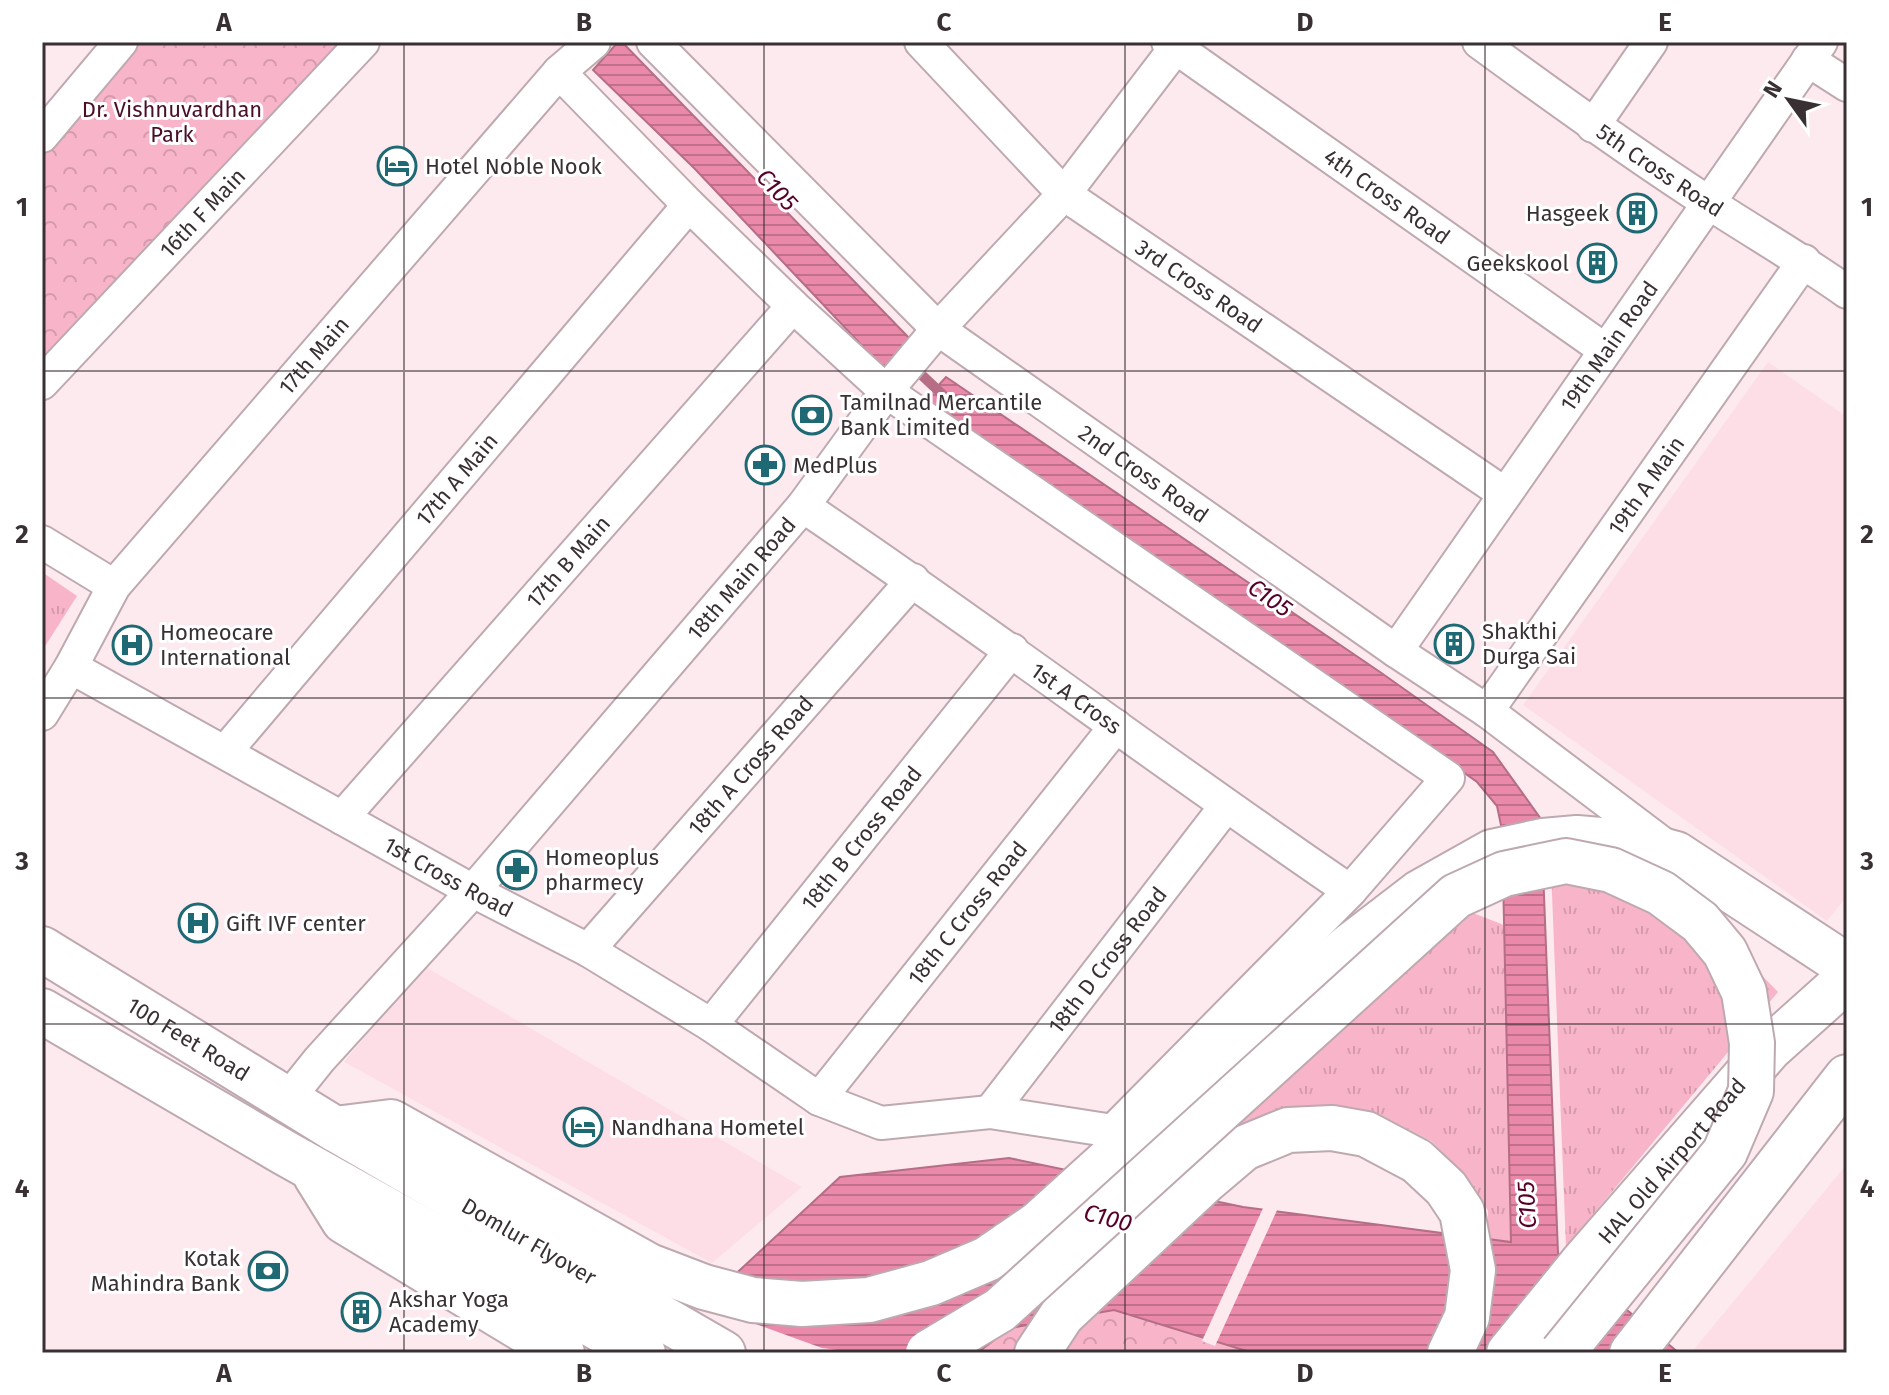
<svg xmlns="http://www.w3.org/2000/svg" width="1889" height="1395" font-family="'Fira Sans',sans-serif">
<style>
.built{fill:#fddee6}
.grass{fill:url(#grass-tufts)}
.park{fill:url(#park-crowns)}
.water{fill:url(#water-rules);stroke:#b56e86;stroke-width:2}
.pier{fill:#fdeaef}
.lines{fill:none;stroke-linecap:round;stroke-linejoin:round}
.stream{stroke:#b56e86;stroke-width:10}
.minor-casing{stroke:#bea9af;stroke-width:36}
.primary-casing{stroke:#bea9af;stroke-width:48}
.minor{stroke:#fff;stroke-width:32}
.primary{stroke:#fff;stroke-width:44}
.primary-bridge-casing{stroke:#bea9af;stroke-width:48;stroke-linecap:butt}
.primary-bridge{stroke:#fff;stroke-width:44}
.grid{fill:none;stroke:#393033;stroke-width:2;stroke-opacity:0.55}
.labels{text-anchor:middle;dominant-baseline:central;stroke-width:6;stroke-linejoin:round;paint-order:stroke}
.park-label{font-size:22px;fill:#4a0f28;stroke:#fff}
.poi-label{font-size:22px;fill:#393033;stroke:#fff;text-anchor:start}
.street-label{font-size:22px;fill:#393033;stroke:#fff}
.water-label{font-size:24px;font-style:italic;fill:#56002a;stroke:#fff}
.neatline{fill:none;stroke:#393033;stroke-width:3}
.grid-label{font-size:26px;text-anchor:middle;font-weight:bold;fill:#393033}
</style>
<defs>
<pattern id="grass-tufts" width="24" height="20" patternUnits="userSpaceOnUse" patternTransform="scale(2)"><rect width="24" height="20" fill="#f8b4c9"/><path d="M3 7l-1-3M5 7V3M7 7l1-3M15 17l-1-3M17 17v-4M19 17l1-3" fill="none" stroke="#d59bad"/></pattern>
<pattern id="park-crowns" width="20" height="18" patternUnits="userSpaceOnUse" patternTransform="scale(2)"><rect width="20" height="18" fill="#f8b4c9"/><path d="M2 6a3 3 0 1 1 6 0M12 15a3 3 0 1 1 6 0" fill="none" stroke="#d59bad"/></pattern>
<pattern id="water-rules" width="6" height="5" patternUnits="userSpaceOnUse" patternTransform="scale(2)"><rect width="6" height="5" fill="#ea89a9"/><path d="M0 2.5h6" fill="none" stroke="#bf708a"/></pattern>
</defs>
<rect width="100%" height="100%" fill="#fdeaef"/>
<!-- built -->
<g class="built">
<path d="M1768,362L1847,417V896L1827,921L1523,705Z"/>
<path d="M424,966L802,1187L712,1263L344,1062Z"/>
<path d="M1847,1164V1353H1691Z"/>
</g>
<!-- grass -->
<g class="grass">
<path d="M42,572L77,596L42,651Z"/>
<path d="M1551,868L1703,915L1778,992L1566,1247Z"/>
<path d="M1473,913L1504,925L1511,1242L1487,1240L1488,1211L1465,1175L1431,1141L1379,1114L1343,1107L1290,1108L1233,1130L1367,1005Z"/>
</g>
<!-- park -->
<g class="park">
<path d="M140,42H356L42,365V157Z"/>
<path d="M1114,1310L1253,1353H977L1010,1328Z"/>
</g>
<!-- water -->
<g class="water">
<path d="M618,42H622L913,342L884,369L695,169L593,70Z"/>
<path d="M946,377L1380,672L1493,752L1541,819L1558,1253L1679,1353H1253L1114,1310L1010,1328L977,1353H678L727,1282L840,1177L1009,1158L1243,1207L1511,1242L1502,830L1497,806L1477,782L1363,700L921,404Z"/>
</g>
<!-- pier -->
<g class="pier">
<path d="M1264,1206L1278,1208L1215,1346L1202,1341Z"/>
<path d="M706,1306L822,1348L861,1353H674Z"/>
</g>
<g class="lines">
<!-- stream -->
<path class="stream" d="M911,365L943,395"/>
<!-- minor casing -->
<g class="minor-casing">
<g id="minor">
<path id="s1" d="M653,42L938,329L1396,651L1487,711L1667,847"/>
<path id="s2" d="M921,42L1064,194L1505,494"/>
<path id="s3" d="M1168,42L1605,350"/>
<path id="s4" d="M1479,42C1554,97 1630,152 1709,203C1755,233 1802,260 1847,292"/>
<path d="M1808,60L1847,85"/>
<path d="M1593,126L1651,42"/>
<path d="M42,136L121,42"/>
<path id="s5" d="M42,383L363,42"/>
<path id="s6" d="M803,506C988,631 1166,766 1350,891"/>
<path d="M42,542L114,586"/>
<path id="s7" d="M1396,651L1821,42"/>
<path id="s8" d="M71,667L473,891L588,950L711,1025L819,1099L881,1123L990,1112L1113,1131L1350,891L1448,778L887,392L793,306L689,205L559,72"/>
<path id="s9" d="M1487,711L1804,261"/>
<path id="s10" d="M42,714L71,667L114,586L559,72L594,42"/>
<path id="s11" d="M225,752L689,205"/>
<path id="s12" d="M342,818L793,306"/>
<path id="s13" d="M588,950L913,580"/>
<path id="s14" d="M711,1025L1012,650"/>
<path id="s15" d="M819,1099L1116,726"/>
<path id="s16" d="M287,1100L319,1060L473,891L803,506L892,384L938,329L1064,194L1180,42"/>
<path id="s17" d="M990,1112L1226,806"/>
</g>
</g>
<!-- primary casing -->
<g class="primary-casing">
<g id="primary">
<path id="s18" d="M42,949L335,1129L723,1353"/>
<path d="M42,1011L285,1153L643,1353"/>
<path d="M335,1129L391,1122L649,1266L704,1287L753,1300L802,1304L869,1300L931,1283L987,1259L1038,1224L1246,1036L1350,946L1419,893L1492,852L1543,841L1577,838L1635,843L1676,854L1847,966"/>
<path d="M316,1176L344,1221L562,1353"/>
<path d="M1037,1353L1062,1315L1205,1181L1244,1148L1288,1130L1332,1128L1366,1134L1417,1161L1446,1188L1462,1212L1473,1270L1467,1317L1450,1353"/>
<path id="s19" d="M1509,1353L1584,1261L1769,1049L1847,979"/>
<path d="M1632,1353L1847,1077"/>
</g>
</g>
<!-- minor -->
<use href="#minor" class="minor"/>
<!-- primary -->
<use href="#primary" class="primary"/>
<!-- primary-bridge casing -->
<g class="primary-bridge-casing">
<path id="primary-bridge" d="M928,1353L1000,1310L1456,896L1504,874L1566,861L1611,870L1661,893L1700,922L1725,952L1744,992L1752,1043L1751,1091L1725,1152L1562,1353"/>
</g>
<!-- primary-bridge -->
<use href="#primary-bridge" class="primary-bridge"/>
</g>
<!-- grid -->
<path class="grid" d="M404,42V1353M764,42V1353M1125,42V1353M1485,42V1353M42,371H1847M42,698H1847M42,1024H1847"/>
<!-- icons -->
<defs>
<g id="hotel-ring" transform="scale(2)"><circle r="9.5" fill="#fff" stroke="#1f6974" stroke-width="1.5"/><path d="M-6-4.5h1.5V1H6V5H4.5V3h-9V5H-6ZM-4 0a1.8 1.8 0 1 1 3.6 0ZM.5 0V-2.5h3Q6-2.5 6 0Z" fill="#1f6974"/></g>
<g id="building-ring" transform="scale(2)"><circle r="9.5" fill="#fff" stroke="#1f6974" stroke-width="1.5"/><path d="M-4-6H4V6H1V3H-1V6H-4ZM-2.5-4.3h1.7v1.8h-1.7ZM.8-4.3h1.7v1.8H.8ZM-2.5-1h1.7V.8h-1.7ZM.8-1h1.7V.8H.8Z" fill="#1f6974"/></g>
<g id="bank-ring" transform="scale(2)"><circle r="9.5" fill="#fff" stroke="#1f6974" stroke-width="1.5"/><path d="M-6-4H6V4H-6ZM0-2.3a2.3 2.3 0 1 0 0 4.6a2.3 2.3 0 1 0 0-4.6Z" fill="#1f6974"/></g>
<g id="pharmacy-ring" transform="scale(2)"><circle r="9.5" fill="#fff" stroke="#1f6974" stroke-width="1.5"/><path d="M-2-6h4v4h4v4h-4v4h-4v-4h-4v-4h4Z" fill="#1f6974"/></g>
<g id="hospital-ring" transform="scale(2)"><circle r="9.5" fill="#fff" stroke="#1f6974" stroke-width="1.5"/><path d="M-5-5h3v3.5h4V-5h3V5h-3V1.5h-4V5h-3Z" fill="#1f6974"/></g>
</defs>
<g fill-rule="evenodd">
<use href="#hotel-ring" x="397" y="166"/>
<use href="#building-ring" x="1637" y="213"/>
<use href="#building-ring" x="1597" y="263"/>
<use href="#bank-ring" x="812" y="415"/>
<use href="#pharmacy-ring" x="765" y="465"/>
<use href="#building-ring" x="1454" y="644"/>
<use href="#hospital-ring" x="132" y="645"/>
<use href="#pharmacy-ring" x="517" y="870"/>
<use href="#hospital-ring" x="198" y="923"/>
<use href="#hotel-ring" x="583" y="1127"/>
<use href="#bank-ring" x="268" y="1271"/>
<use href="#building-ring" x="361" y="1312"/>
</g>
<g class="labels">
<!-- park labels -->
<g class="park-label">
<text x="172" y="109">Dr. Vishnuvardhan<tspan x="172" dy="25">Park</tspan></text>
</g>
<!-- poi labels -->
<g class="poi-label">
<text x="425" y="166">Hotel Noble Nook</text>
<text x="1609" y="213" text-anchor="end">Hasgeek</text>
<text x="1569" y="263" text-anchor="end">Geekskool</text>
<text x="840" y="402">Tamilnad Mercantile<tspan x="840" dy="25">Bank Limited</tspan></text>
<text x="793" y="465">MedPlus</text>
<text x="1482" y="631">Shakthi<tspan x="1482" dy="25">Durga Sai</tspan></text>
<text x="160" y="632">Homeocare<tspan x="160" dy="25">International</tspan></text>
<text x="545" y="857">Homeoplus<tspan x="545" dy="25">pharmecy</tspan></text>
<text x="226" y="923">Gift IVF center</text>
<text x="611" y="1127">Nandhana Hometel</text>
<text x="240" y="1258" text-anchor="end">Kotak<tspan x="240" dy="25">Mahindra Bank</tspan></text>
<text x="389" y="1299">Akshar Yoga<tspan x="389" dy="25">Academy</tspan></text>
</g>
<!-- street labels -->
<g class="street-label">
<text stroke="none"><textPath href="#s4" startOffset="222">5th Cross Road</textPath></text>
<text stroke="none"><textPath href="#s3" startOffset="268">4th Cross Road</textPath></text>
<text stroke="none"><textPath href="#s5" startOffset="234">16th F Main</textPath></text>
<text stroke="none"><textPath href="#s2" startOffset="372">3rd Cross Road</textPath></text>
<text stroke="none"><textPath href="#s7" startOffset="372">19th Main Road</textPath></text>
<text stroke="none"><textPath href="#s10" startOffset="452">17th Main</textPath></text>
<text stroke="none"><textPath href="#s1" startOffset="656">2nd Cross Road</textPath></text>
<text stroke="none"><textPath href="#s11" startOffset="358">17th A Main</textPath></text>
<text stroke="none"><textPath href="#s9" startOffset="276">19th A Main</textPath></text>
<text stroke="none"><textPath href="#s12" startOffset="342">17th B Main</textPath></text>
<text stroke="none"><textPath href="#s16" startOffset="692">18th Main Road</textPath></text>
<text stroke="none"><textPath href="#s6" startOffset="334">1st A Cross</textPath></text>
<text stroke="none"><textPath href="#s13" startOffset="246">18th A Cross Road</textPath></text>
<text stroke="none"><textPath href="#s14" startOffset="240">18th B Cross Road</textPath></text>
<text stroke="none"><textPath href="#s8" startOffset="432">1st Cross Road</textPath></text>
<text stroke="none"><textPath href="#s15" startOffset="238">18th C Cross Road</textPath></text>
<text stroke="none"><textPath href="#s17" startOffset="192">18th D Cross Road</textPath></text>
<text stroke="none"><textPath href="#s18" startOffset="172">100 Feet Road</textPath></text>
<text stroke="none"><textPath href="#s19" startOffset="252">HAL Old Airport Road</textPath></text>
<text stroke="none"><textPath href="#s18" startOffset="568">Domlur Flyover</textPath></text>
</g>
<!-- water labels -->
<g class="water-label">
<text transform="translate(777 190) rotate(47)">C105</text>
<text transform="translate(1270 598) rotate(35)">C105</text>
<text transform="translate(1527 1205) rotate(-93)">C105</text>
<text transform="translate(1108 1218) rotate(15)">C100</text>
</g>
</g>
<!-- border -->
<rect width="1889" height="1395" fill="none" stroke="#ffffff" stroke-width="88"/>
<!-- north arrow -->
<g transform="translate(1789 100) rotate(303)" stroke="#ffffff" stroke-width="6" paint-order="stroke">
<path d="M0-6L14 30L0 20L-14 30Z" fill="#393033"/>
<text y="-12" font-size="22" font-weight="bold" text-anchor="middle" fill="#393033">N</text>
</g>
<rect x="44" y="44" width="1801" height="1307" class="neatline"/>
<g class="grid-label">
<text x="224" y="31">A</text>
<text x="584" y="31">B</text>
<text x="944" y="31">C</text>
<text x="1305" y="31">D</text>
<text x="1665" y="31">E</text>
<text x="22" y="216">1</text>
<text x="1867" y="216">1</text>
<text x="22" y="543">2</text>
<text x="1867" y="543">2</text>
<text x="22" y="870">3</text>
<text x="1867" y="870">3</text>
<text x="22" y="1197">4</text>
<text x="1867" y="1197">4</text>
<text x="224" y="1382">A</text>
<text x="584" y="1382">B</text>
<text x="944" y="1382">C</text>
<text x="1305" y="1382">D</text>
<text x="1665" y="1382">E</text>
</g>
</svg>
